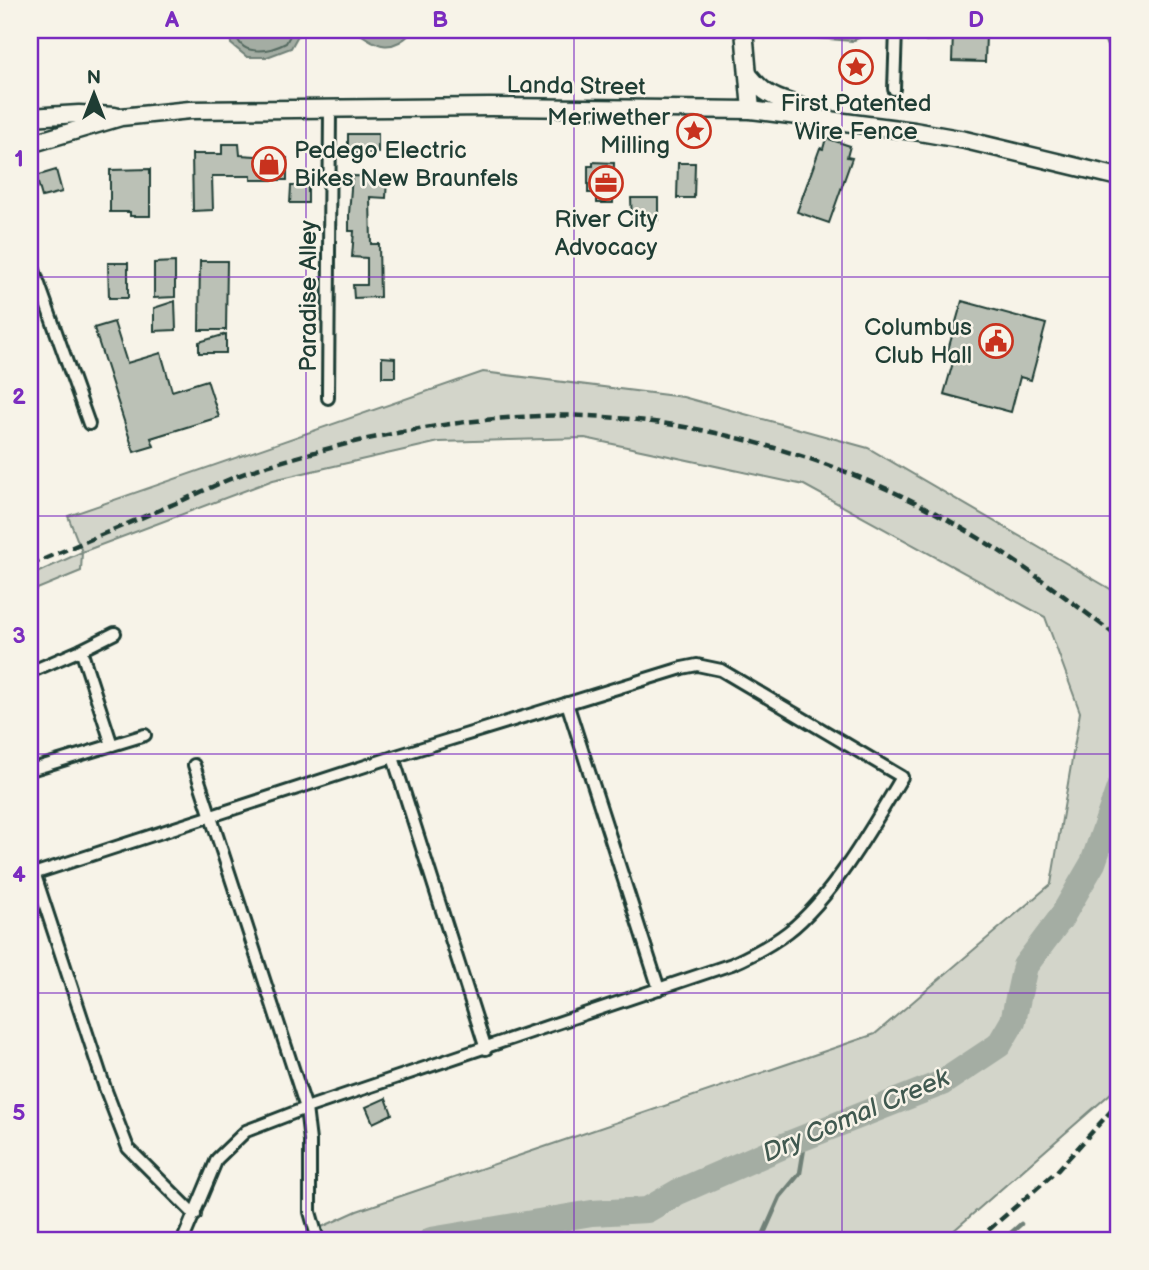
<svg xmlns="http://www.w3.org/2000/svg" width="1149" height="1270" font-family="'Balsamiq Sans',sans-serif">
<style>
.green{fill:#d3d5ca;stroke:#79897f;stroke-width:2}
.water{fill:#a4ada3;stroke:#6f8077;stroke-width:2}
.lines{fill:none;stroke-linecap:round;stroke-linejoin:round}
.shore{stroke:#546a60;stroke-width:2}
.stream{stroke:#6f8077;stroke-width:4.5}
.river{stroke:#a4ada3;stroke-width:26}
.building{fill:#bbc1b6;stroke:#1f3d34;stroke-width:2}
.street-casing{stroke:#1f3d34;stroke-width:16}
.secondary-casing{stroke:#1f3d34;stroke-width:21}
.street{stroke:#f7f3e8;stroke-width:10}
.secondary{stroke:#f7f3e8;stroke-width:16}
.rail{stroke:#1f3d34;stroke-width:4.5;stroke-dasharray:10 5;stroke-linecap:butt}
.grid{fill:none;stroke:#7b2cbf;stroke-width:2;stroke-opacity:0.55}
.labels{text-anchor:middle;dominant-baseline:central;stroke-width:5;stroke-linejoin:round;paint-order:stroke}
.street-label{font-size:24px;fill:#1f3d34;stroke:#f7f3e8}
.poi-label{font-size:24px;fill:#1f3d34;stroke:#f7f3e8}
.water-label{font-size:26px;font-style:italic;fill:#405950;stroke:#f7f3e8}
.neatline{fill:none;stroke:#7b2cbf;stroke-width:2.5}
.grid-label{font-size:23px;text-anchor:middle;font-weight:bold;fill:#7b2cbf}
</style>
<rect width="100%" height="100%" fill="#f7f3e8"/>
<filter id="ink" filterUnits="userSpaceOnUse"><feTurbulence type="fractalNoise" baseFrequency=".0143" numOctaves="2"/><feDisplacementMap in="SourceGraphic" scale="14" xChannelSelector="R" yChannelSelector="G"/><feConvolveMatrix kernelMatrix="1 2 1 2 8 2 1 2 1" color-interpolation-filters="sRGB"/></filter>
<g filter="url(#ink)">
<!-- green -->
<path class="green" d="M483,372L683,397L868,448L1119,594V1086L943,1240H293L357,1211L875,1034L1051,884L1080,712L1045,617L804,485L585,438L439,442L273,480L82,552L81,571L30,592V576L82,552L68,516Z"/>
<!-- water -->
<g class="water">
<path d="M230,30H301L291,48L267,57H247L231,44Z"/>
<path d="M355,30H411L412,32C391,54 376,46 355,30Z"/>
<path d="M792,30H877L852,41L816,38Z"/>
<path d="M1100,30H1119V73Z"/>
</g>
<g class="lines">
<!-- shore -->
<path class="shore" d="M236,30C237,58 269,52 286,43L293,30"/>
<!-- stream -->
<g class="stream">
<path d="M761,1240L780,1197L800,1173L806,1137"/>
<path d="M1003,1240L1021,1224"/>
</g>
<!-- river -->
<path class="river" d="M431,1240L592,1213L647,1210L678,1192L783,1146L942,1083L999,1045L1013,1021L1025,966L1061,918L1093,863L1119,788"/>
</g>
<!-- building -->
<g class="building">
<path d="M909,30H951V40L909,41Z"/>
<path d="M953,34L986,35L985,62L952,61Z"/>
<rect x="348" y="134" width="30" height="19"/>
<path d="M826,138L850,146L847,157L852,158L829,223L797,212L820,148L823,149Z"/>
<path d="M222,144H239L240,155L287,158V180H251V176H212L213,210L193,211L192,154H222Z"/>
<path d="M593,162L614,163L613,203H597V193H588V166H593Z"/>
<path d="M678,163H695L694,198H677Z"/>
<path d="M150,169V216H130V212H110V170Z"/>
<path d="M56,170L62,192L42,197L36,176Z"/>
<path d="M352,176L387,177L386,198L370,197L371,244H379L380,297L354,298L353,285H367V258L352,257L354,231H349V214Z"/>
<path d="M291,186H308V203H290Z"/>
<path d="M631,198H658V220L632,221Z"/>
<path d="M200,261H227L226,330H199Z"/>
<path d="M175,262V297L154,298V263Z"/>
<path d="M108,263H128V298H109Z"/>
<path d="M175,301L176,330L154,331V308Z"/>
<path d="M962,301L1046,324L1031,380L1020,377L1011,412L944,394L954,359L946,357Z"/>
<path d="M114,322L127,363L161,353L172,391L207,380L219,417L151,438L154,446L134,452L94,328Z"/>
<path d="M226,334V353H199V342Z"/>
<path d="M382,357L395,358V377H382Z"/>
<path d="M386,1098L392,1114L373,1123L366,1107Z"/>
</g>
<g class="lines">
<!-- street casing -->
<g class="street-casing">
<g id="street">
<path d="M894,89L896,30"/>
<path d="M30,259L89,424"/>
<path d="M328,398L330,110"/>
<path d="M81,650L115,633"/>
<path d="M30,672L81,650L112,745"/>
<path d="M567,703L659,989"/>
<path d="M393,757L486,1049"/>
<path d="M194,765L306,1108L310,1141V1212L318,1240"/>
<path d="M30,770L145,735"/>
<path d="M34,872L105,1088L128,1148L195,1215"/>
<path d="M30,875L393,757L682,668L697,665L721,670L902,777C873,826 832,898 788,932C771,945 752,955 732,964L306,1108L246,1131L217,1159L183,1240"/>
<path d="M1113,1240L1119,1233"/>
</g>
</g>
<!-- secondary casing -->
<g class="secondary-casing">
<g id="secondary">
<path d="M744,30L751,110"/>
<path d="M748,74C754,81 760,89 769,94C787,105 801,101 814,119"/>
<path d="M30,117L79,114L115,116"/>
<path d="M30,144L121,117L190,110L490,107L751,110L914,131L965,140L1119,177"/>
</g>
</g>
<!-- street -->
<use href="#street" class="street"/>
<!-- secondary -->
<use href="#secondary" class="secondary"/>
<!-- rail -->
<g class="rail">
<path d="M30,565C80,544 131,522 181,501C206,490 231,477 257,469C349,440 442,420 539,416C673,410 840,456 955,524C1013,557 1066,597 1119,638"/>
<path d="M977,1240L1058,1170L1119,1102"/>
</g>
</g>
</g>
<!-- grid -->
<path class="grid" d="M306,30V1240M574,30V1240M842,30V1240M30,277H1119M30,516H1119M30,754H1119M30,993H1119"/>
<!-- icons -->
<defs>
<g id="sight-ring" transform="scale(1.75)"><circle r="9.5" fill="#f7f3e8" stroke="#c8321e" stroke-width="1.5"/><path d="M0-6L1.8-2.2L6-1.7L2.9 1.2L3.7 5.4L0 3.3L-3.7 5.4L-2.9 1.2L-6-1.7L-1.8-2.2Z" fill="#c8321e"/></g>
<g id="shop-ring" transform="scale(1.75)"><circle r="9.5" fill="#f7f3e8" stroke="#c8321e" stroke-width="1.5"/><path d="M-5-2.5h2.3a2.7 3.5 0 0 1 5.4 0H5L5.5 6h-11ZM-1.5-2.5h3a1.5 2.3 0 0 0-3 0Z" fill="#c8321e"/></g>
<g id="office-ring" transform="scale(1.75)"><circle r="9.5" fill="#f7f3e8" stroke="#c8321e" stroke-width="1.5"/><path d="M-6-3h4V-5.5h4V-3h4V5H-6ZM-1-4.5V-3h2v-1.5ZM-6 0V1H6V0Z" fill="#c8321e"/></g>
<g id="civic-ring" transform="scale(1.75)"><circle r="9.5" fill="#f7f3e8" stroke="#c8321e" stroke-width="1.5"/><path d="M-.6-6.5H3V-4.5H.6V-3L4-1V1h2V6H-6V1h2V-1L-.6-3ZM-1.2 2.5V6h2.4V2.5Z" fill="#c8321e"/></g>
</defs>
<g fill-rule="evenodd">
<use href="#sight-ring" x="856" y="67"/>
<use href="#sight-ring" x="694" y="131"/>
<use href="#shop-ring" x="269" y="164"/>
<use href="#office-ring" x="606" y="183"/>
<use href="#civic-ring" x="996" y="341"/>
</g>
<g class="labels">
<!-- street labels -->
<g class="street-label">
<text transform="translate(576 86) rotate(1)">Landa Street</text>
<text transform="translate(308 296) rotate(-90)">Paradise Alley</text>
</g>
<!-- poi labels -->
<g class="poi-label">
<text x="856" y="103">First Patented<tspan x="856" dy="28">Wire Fence</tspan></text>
<text x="670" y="117" text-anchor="end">Meriwether<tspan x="670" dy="28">Milling</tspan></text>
<text x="294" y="150" text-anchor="start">Pedego Electric<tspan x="294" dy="28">Bikes New Braunfels</tspan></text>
<text x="606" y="219">River City<tspan x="606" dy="28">Advocacy</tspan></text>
<text x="972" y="327" text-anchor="end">Columbus<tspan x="972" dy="28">Club Hall</tspan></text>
</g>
<!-- water labels -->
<g class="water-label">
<text transform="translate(856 1116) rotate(-23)">Dry Comal Creek</text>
</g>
</g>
<!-- margin -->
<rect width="1149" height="1270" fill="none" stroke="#f7f3e8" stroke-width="77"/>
<!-- north arrow -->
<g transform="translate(94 94)" stroke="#f7f3e8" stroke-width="5" paint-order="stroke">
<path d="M0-5L12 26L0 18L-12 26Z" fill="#1f3d34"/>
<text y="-10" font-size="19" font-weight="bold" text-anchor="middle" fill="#1f3d34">N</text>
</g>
<rect x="38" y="38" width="1072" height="1194" class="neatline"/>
<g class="grid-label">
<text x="172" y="27">A</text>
<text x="440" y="27">B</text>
<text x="708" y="27">C</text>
<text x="976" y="27">D</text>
<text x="19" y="166">1</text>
<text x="19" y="404">2</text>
<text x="19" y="643">3</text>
<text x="19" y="882">4</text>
<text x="19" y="1120">5</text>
</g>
</svg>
